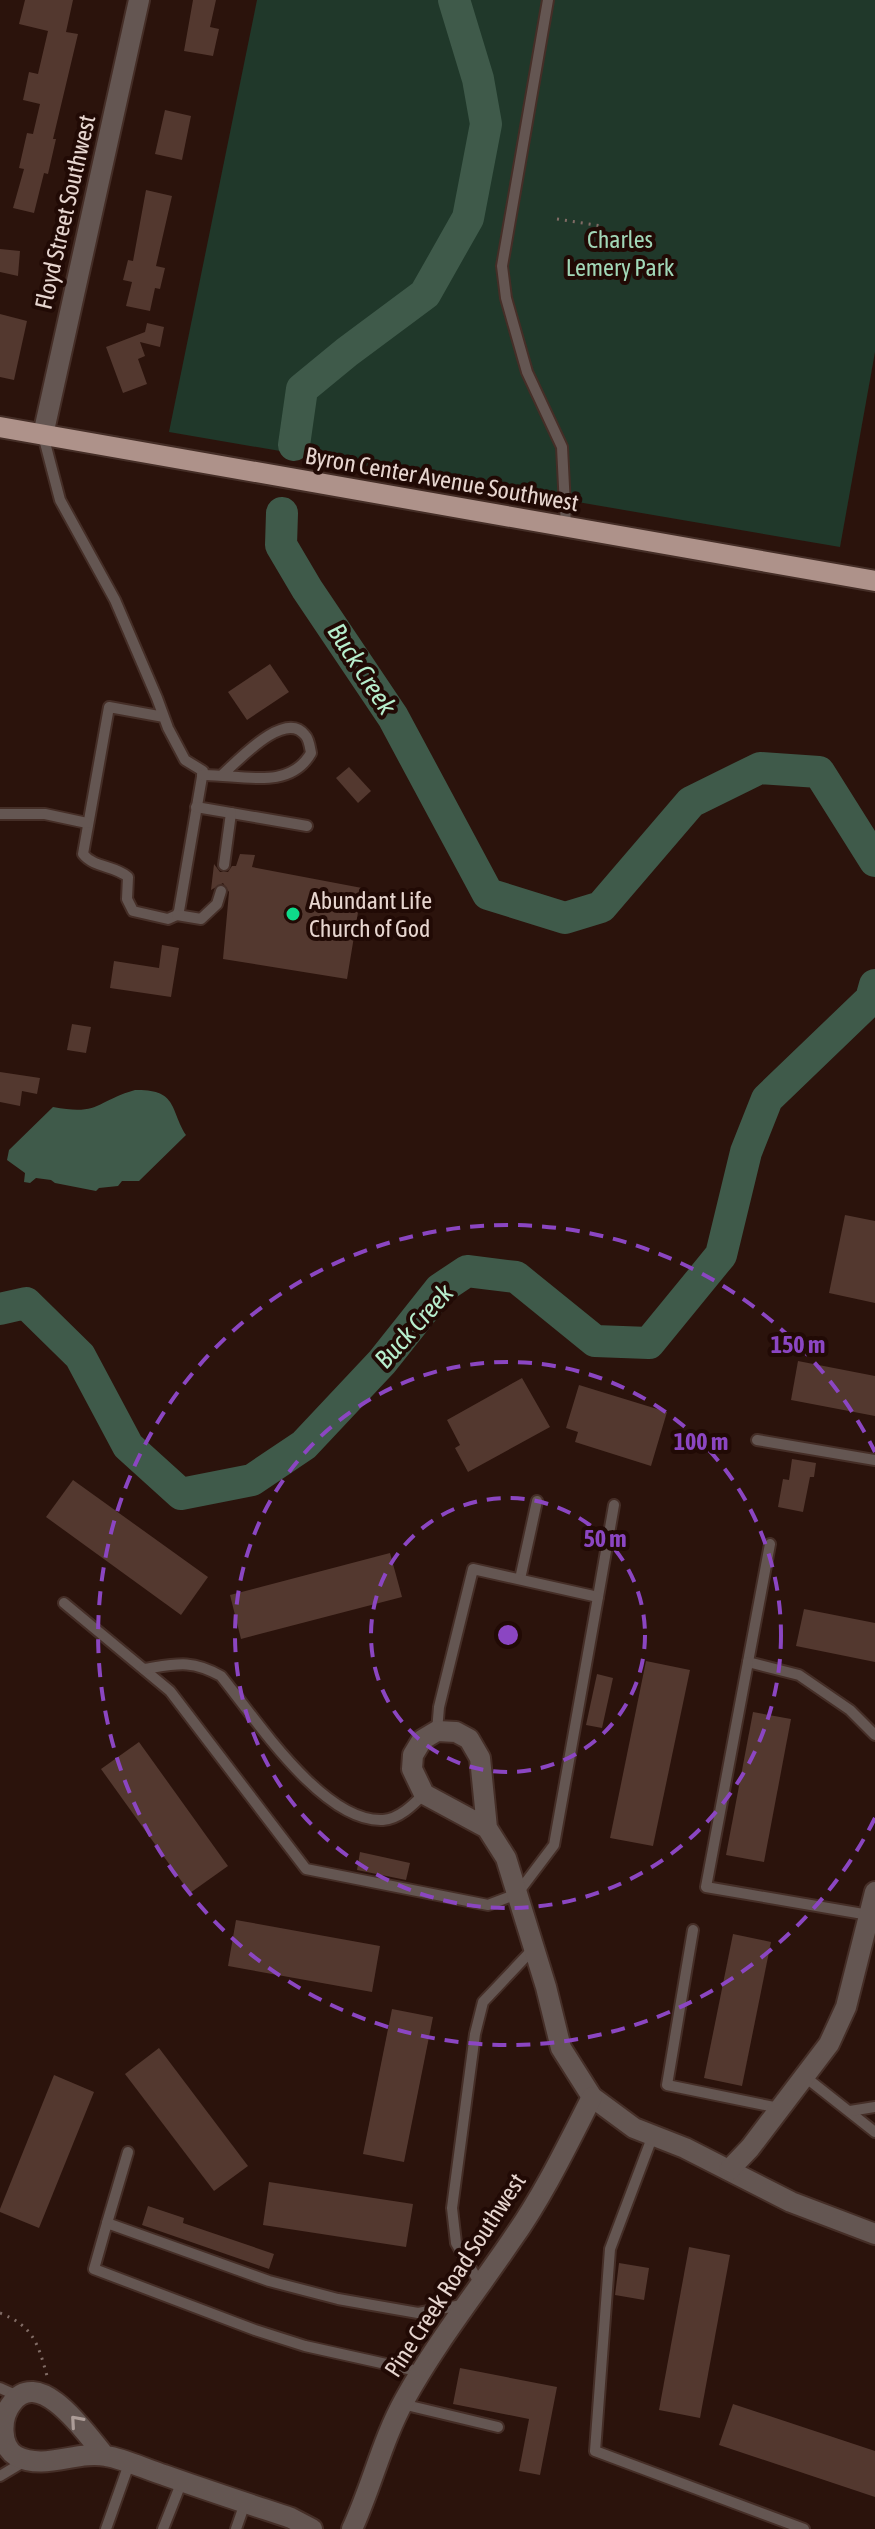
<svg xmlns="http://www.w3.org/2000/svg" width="875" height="2529" font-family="'Asap Condensed',sans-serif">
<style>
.green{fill:#20382a}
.water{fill:#3f5a4a}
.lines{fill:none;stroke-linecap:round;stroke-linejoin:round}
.river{stroke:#3f5a4a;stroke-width:32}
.building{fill:#53382f}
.service-casing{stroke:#452e27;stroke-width:14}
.minor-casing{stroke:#452e27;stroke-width:24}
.primary-casing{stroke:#452e27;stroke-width:24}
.path{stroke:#816c66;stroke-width:3;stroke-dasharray:2 6;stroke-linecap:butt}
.service{stroke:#645652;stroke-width:10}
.minor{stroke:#645652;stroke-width:20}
.primary{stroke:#ae928a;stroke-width:20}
.oneway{stroke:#ac9c97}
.ring{fill:none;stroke:#8b46c2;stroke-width:4;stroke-dasharray:14 10}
.poi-dot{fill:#0fd98a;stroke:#210a05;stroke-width:3}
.labels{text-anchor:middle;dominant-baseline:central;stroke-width:8;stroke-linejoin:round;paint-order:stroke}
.street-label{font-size:24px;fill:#e7d6d0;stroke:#210a05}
.park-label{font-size:24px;fill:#a2d8b8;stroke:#210a05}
.poi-label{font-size:24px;fill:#e7d6d0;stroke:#210a05;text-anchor:start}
.water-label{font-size:26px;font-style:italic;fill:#b7eecd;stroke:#210a05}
.centre{fill:#8b46c2;stroke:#210a05;stroke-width:4}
.ring-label{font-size:24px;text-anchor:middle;font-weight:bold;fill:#8b46c2;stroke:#210a05;stroke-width:8;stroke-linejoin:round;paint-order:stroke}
</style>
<rect width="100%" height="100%" fill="#2b130c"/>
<!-- green -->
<path class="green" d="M257,0H875V352L840,547L169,432Z"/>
<!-- water -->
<path class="water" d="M135,1090C178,1089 170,1110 186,1135L139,1181H122L118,1186L99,1188L96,1191L55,1183L51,1180L36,1178L30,1183L24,1182L25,1173L7,1160L9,1150L53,1107C100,1116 96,1101 135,1090Z"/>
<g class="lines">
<!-- river -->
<g class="river">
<path d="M294,445L302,389L347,352L425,294L468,218L486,124L478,79L454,0"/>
<path d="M282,513L281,545L307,589L393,717L488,894L565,918L601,907L691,802L760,768L819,772L875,861"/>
<path d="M0,1309L26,1303L80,1356L128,1446L181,1494L252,1480L304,1445L382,1362L440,1289L467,1271L516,1277L595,1341L649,1343L721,1255L746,1152L767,1099L871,999L875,985"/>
</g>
</g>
<!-- building -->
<g class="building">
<path d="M25,0H73L66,32L78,34L53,139H56L48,174L44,173L34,213L13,208L24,169L19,168L27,133L33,134L40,104L23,100L29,72L38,74L48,31L19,24Z"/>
<path d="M193,0H216L210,27L219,29L213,56L184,51Z"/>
<path d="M165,110L191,116L182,160L155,154Z"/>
<path d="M146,190L172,196L156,266L165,268L160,289L155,288L150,311L126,306L132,282L123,280L128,260L133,261Z"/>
<path d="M0,249L20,251L18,276L0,272Z"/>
<path d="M0,314L27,321L14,380L0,377Z"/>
<path d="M147,323L164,327L160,347L140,342L145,356L138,359L147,384L123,393L106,347L145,332Z"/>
<path d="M270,664L289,692L247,720L228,692Z"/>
<path d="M349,767L371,791L358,803L336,778Z"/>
<path d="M240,854L255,855L252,867L362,888L347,979L223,959L229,892L223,883L211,890L214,864L220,872H228L232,866H236Z"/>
<path d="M162,945L179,948L171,997L110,988L114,961L159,968Z"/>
<path d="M72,1024L91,1027L86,1053L67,1050Z"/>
<path d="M0,1072L40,1078L37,1094L22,1091L20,1106L0,1102Z"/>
<path d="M845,1215L875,1221V1303L829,1293Z"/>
<path d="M798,1361L875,1376V1416L791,1400Z"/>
<path d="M522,1378L550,1427L468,1472L455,1448L460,1445L447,1420Z"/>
<path d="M579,1385L667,1412L651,1466L575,1442L578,1432L566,1428Z"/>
<path d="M792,1459L816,1463L814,1477H810L803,1512L778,1507L783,1479L789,1480Z"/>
<path d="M73,1480L208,1577L181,1615L46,1517Z"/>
<path d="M390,1553L402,1597L241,1639L230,1595Z"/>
<path d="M804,1609L875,1623V1662L796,1646Z"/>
<path d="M646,1661L690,1670L653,1846L610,1838Z"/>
<path d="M597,1674L613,1678L602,1728L586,1725Z"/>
<path d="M753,1712L791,1719L764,1862L726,1855Z"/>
<path d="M139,1742L228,1866L190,1893L101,1769Z"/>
<path d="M360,1852L410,1863L406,1880L357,1870Z"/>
<path d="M236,1920L380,1946L372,1992L228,1966Z"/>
<path d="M733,1934L771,1942L742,2086L704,2078Z"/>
<path d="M392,2009L433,2017L404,2162L363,2154Z"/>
<path d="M159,2048L248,2166L214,2191L125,2074Z"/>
<path d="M54,2075L94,2092L39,2228L0,2212V2209Z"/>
<path d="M269,2182L413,2204L406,2247L263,2225Z"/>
<path d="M148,2206L184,2218L183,2223L274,2254L269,2269L142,2225Z"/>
<path d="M689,2247L730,2255L700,2418L659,2410Z"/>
<path d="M619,2263L649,2268L644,2300L615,2295Z"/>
<path d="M460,2368L557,2387L540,2475L519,2471L529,2419L453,2404Z"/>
<path d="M733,2404L875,2451V2497L719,2445Z"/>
</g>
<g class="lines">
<!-- service casing -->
<g class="service-casing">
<g id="service">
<path d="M548,0L502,266L506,298L527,372L562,447L566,526"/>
<path d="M43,435L60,500L115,600L157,698L168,728L185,760L203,771L179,911L177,915L168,919L133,911L127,899L128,877C114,865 94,868 83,854L109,707L164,717"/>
<path d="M202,775C239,774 289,792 311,753C310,747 309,739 305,735C285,709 238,761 222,775"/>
<path d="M196,807L307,826"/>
<path d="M0,814H45L87,823"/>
<path d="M224,865L231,813"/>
<path d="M177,915L201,919L217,904L221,891"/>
<path d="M757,1440L875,1460"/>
<path d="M770,1544L748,1662L799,1675L850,1710L875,1735"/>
<path d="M520,1579L537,1501"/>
<path d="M598,1597L614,1505"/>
<path d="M64,1603L170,1691L306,1869L488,1905L517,1894L554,1845L598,1597L473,1569L439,1707L437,1731"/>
<path d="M748,1662L706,1887L869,1915"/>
<path d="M144,1669C176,1664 191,1659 221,1676C256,1719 323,1823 383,1820C399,1819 413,1805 424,1794"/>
<path d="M693,1930L667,2085L779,2108"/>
<path d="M804,2076L875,2132"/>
<path d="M850,2111L875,2107"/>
<path d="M653,2135L610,2249L595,2451L804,2529"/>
<path d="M107,2223L128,2152"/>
<path d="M480,2284L456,2243L452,2208L475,2034L483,2002L534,1948"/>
<path d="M422,2372L305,2346L255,2330L94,2269L107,2223L269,2281L338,2299L418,2313L462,2305"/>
<path d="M0,2388L18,2396"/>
<path d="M402,2404L498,2427"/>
<path d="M0,2476L25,2461"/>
<path d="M106,2529L129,2464"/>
<path d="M163,2529L182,2481"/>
<path d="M236,2529L245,2503"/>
</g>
</g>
<!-- minor casing -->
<g class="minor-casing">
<g id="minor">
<path d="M43,435L139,0"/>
<path d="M487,1828L424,1794L412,1769L413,1755L422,1740L437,1731L456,1732L469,1739L480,1758L487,1828L506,1858L546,1987L561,2048L592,2097L634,2128L685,2148L791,2202L875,2234"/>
<path d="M729,2170L750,2148L829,2044L846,2007L875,1892"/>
<path d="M104,2455C88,2436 40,2365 12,2403C0,2418 0,2446 16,2456C45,2471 77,2450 106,2456C125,2459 145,2469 164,2475C206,2490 249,2504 291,2518L312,2529"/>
<path d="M352,2529C372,2486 382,2440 405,2399C436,2343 475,2294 511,2241C543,2196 567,2146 592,2097"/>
</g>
</g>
<!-- primary casing -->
<g class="primary-casing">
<path id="primary" d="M0,427L875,581"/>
</g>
<!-- path -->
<g class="path">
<path d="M557,219L602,226"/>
<path d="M0,2313C33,2326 38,2343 47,2376"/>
</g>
<!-- service -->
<use href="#service" class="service"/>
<!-- minor -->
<use href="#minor" class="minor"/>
<!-- primary -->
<use href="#primary" class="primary"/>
</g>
<!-- one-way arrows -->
<defs><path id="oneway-chevron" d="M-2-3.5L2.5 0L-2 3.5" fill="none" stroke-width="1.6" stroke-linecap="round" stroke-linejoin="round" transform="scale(2)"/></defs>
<use class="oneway" href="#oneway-chevron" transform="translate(76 2421) rotate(-131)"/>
<!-- distance rings -->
<g class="ring">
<circle cx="508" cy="1635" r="137"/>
<circle cx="508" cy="1635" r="273"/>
<path d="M875 1818A410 410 0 1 1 875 1452"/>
</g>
<!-- markers -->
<circle class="poi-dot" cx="293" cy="914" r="8"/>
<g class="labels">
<!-- street labels -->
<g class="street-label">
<text transform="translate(65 212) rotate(-77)">Floyd Street Southwest</text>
<text transform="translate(442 479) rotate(10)">Byron Center Avenue Southwest</text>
<text transform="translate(455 2275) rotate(-57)">Pine Creek Road Southwest</text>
</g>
<!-- park labels -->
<g class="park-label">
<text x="620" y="239">Charles<tspan x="620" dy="28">Lemery Park</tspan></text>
</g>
<!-- poi labels -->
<g class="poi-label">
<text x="309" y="900">Abundant Life<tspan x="309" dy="28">Church of God</tspan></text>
</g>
<!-- water labels -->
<g class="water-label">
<text transform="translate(362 669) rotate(57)">Buck Creek</text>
<text transform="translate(414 1326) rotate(-48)">Buck Creek</text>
</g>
</g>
<circle cx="508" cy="1635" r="12" class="centre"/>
<g class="ring-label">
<text x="798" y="1353">150 m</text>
<text x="701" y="1450">100 m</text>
<text x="605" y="1547">50 m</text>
</g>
</svg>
